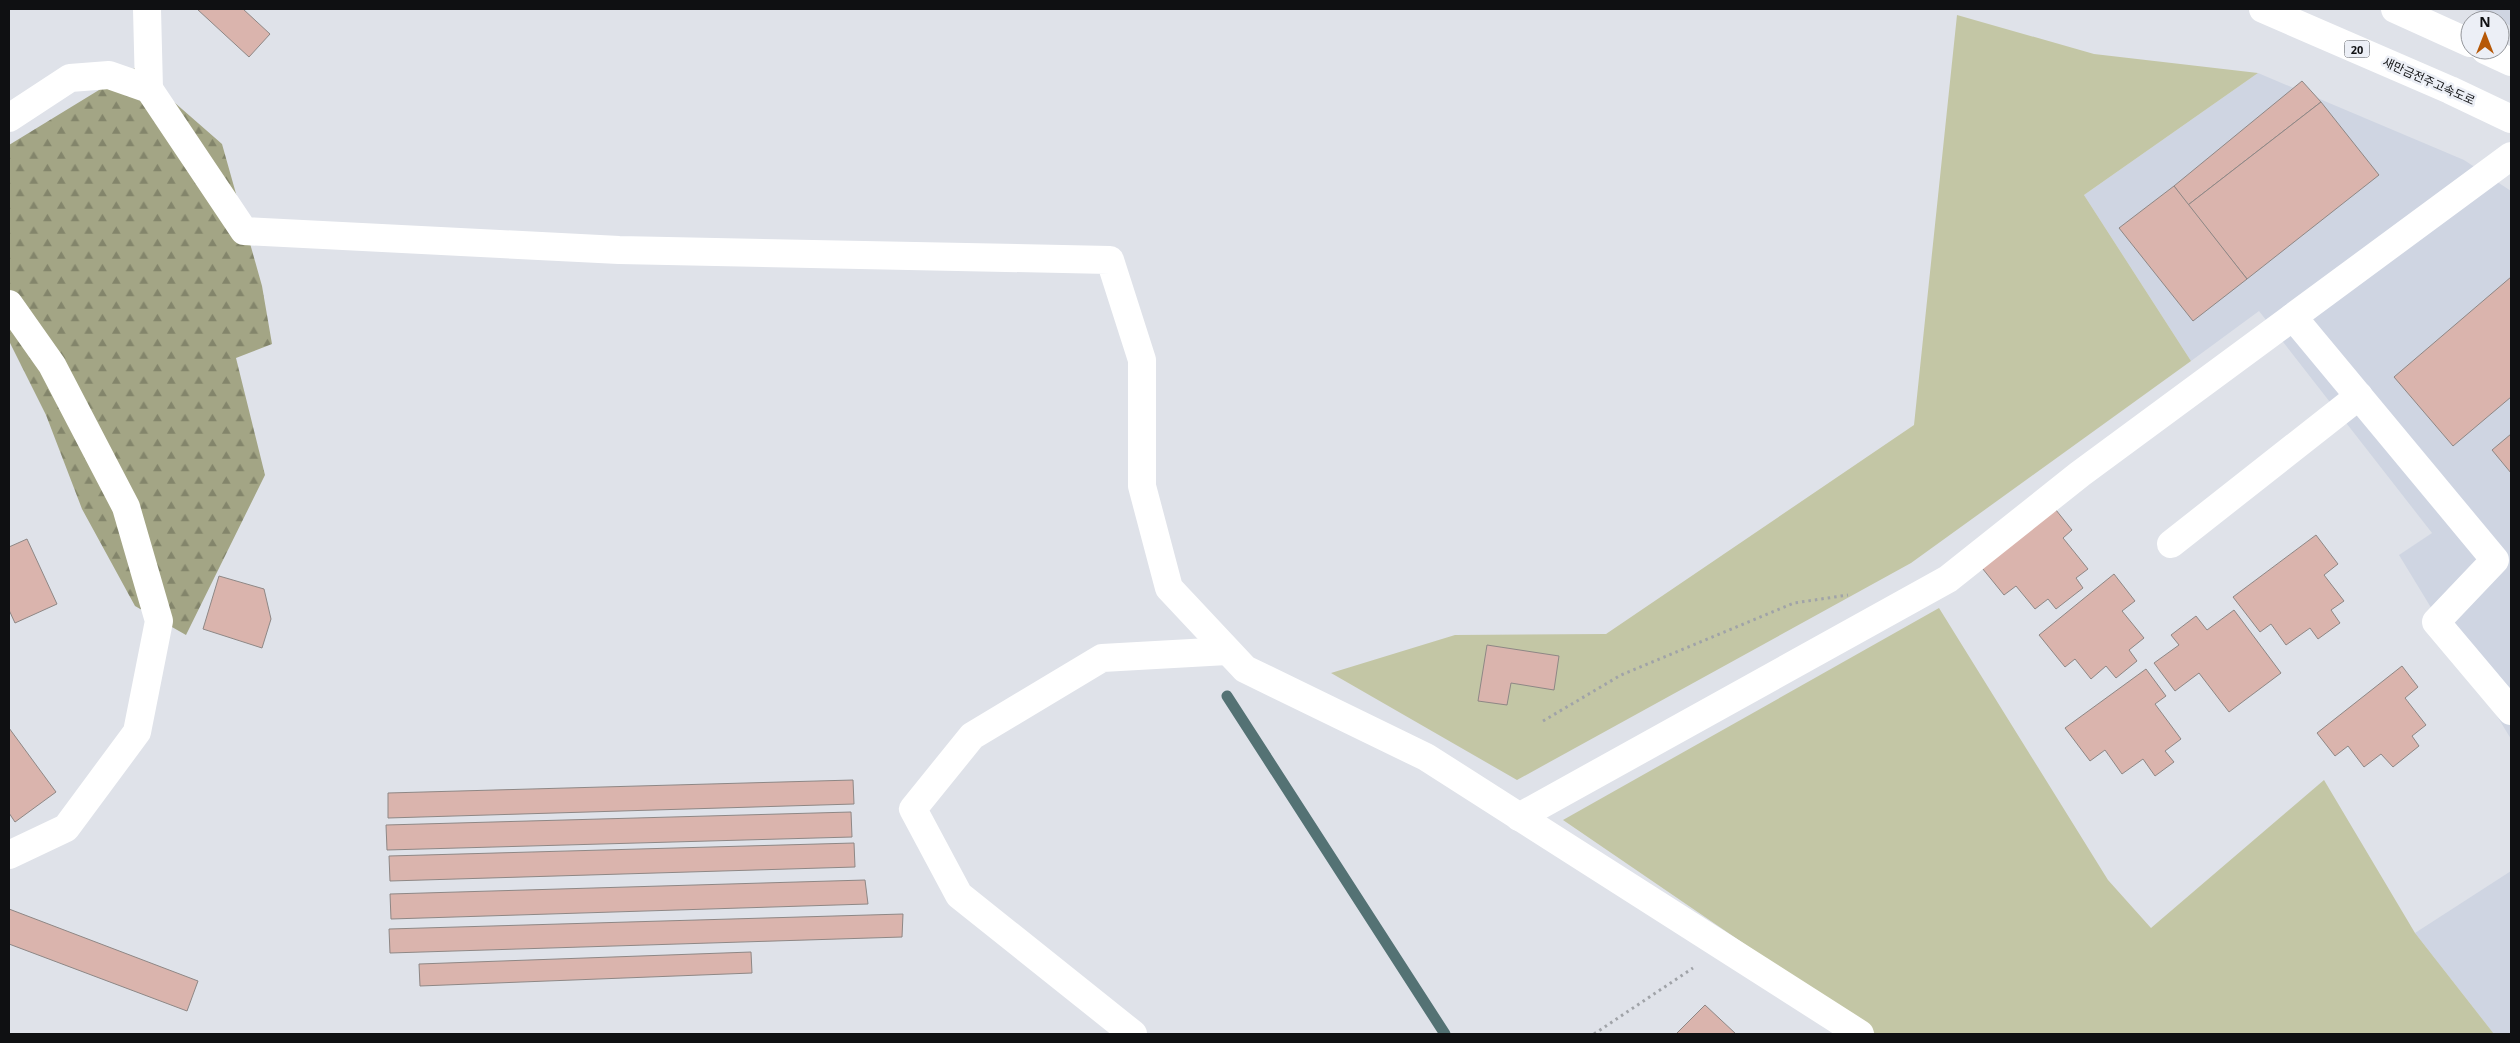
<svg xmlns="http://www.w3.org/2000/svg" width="2520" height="1043" font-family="'Open Sans','Noto Sans KR',sans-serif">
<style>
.built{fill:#cfd5e2}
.grass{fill:#c3c6a5}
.forest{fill:url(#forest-firs)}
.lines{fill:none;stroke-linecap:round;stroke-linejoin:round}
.stream{stroke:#547274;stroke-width:11}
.building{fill:#dab4ad;stroke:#8e8785}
.path{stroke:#a0a3a8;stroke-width:3;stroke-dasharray:2.5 4;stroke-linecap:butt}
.minor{stroke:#fff;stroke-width:28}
.highway{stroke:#fff;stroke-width:28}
.labels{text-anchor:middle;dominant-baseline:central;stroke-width:5;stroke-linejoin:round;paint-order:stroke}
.shield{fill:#eceff6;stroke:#515356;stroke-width:1}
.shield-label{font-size:11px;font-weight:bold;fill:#0f1012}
.street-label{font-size:12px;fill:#0f1012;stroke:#eceff6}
</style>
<defs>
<pattern id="forest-firs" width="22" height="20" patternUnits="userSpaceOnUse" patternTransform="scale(1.25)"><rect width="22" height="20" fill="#a3a585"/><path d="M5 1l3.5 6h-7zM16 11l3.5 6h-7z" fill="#83856b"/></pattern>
</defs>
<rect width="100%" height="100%" fill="#dfe2e9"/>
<!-- built -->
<g class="built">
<path d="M2472,9H2511V26L2500,20Z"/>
<path d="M2258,73L2464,160L2511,191V739L2399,555L2432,533L2259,311L2191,361L2084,195Z"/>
<path d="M2511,871V1034H2494L2415,933Z"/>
</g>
<!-- grass -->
<g class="grass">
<path d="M1957,15L2094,54L2258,73L2084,195L2191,361L1911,563L1517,780L1331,673L1455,635L1606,634L1914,425Z"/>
<path d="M1939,608L2108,880L2151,928L2324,780L2415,933L2494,1034H1876L1563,820Z"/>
</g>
<!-- forest -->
<path class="forest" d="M135,68L222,144L262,286L272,344L236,358L265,475L186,635L135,606L82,509L46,415L9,341V145Z"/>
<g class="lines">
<!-- stream -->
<path class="stream" d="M1227,696L1445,1034"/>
</g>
<!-- building -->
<g class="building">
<path d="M197,9H243L270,34L249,57Z"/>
<path d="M2302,81L2321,102L2188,205L2174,186Z"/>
<path d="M2321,102L2379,175L2247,279L2188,205Z"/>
<path d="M2174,186L2247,279L2193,321L2119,228Z"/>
<path d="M2511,277V397L2453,446L2394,377Z"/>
<path d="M2511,434V473L2492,450Z"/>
<path d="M2052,505L2072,530L2063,538L2088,569L2076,578L2083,588L2056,609L2048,599L2035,609L2016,586L2004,595L1978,563Z"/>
<path d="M2316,535L2338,564L2324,575L2344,601L2331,610L2340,623L2318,639L2310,628L2286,645L2271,624L2260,632L2233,597Z"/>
<path d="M27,539L57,604L15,623L9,610V547Z"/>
<path d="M2114,574L2135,601L2122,611L2144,638L2129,650L2137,661L2116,678L2106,666L2091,679L2075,659L2065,667L2039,635Z"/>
<path d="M219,576L264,589L271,619L262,648L203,629Z"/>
<path d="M2234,610L2281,673L2229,712L2199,673L2175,691L2154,663L2179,645L2171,635L2196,616L2207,630Z"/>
<path d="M1487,645L1559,656L1554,690L1511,683L1507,705L1478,701Z"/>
<path d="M2402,666L2418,687L2405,698L2426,725L2412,736L2419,746L2393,767L2381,754L2364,767L2348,746L2335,756L2317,733Z"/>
<path d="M2146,669L2166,696L2155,704L2181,739L2165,751L2174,762L2155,776L2143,759L2122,774L2105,750L2090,761L2065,728Z"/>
<path d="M9,728L56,792L15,822L9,813Z"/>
<path d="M853,780L854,804L388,818V793Z"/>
<path d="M851,812L852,837L387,850L386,825Z"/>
<path d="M854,843L855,867L390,881L389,856Z"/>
<path d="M865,880L868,904L391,919L390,894Z"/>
<path d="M9,909L198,981L187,1011L9,944Z"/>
<path d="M903,914L902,937L390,953L389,929Z"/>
<path d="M751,952L752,973L420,986L419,964Z"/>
<path d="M1705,1005L1736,1034H1676Z"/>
</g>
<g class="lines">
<!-- path -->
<g class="path">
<path d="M1543,721L1621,675L1794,603L1848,595"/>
<path d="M1594,1034L1693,968"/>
</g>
<!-- minor -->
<g class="minor">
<path d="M147,9L149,89"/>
<path d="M9,118L70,78L109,75L149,89L244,231L619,250L1110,260L1142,360V486L1169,588L1245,669L1426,757L1860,1034"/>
<path d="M9,304L52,365L126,507L159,621L137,732L66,828L9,855"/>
<path d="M2293,317L2495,560L2436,622L2511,711"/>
<path d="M2171,544L2359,396"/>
<path d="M1519,817L1948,579L2080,474L2511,156"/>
<path d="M1133,1034L959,895L913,809L972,736L1102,658L1227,651"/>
</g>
<!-- highway -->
<g class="highway">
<path d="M2263,9L2450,90L2511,119"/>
<path d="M2395,9L2470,43"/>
<path d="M2485,50L2511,62"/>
</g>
</g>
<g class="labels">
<!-- shield labels -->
<rect class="shield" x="2344.5" y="40.5" width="25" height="17" rx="4"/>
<g class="shield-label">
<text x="2357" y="49">20</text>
</g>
<!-- street labels -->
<g class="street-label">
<text transform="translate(2429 81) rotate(24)">새만금전주고속도로</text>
</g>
</g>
<!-- border -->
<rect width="2520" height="1043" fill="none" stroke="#0f1012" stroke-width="20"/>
<!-- north arrow -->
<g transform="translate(2485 35)"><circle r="24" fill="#eceff6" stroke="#94969b"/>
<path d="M0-4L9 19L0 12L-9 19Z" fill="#b65807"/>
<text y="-8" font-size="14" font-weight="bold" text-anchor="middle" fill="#0f1012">N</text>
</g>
</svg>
